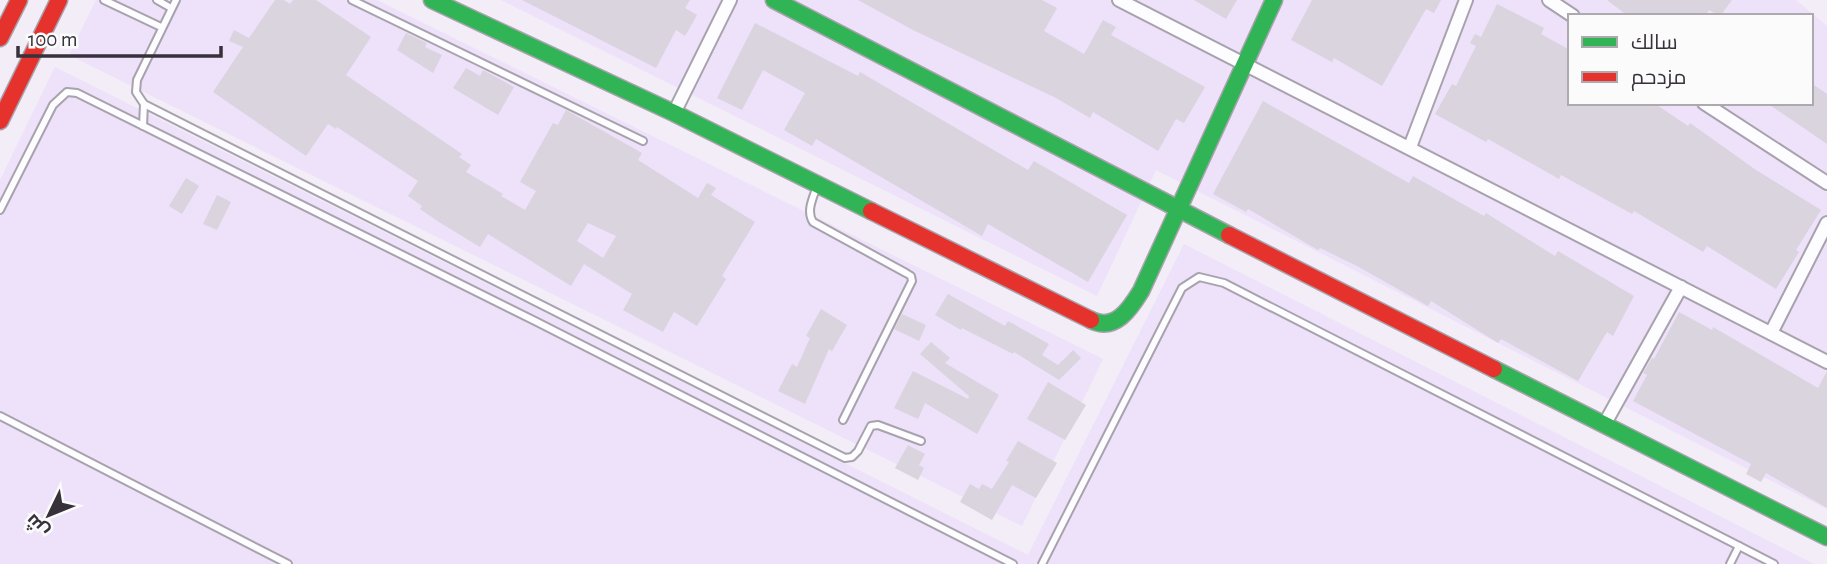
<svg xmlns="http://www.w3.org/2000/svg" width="1827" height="564" font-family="'Alegreya Sans',Cairo,sans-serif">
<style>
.built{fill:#eee1fa;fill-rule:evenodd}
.building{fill:#dad4df;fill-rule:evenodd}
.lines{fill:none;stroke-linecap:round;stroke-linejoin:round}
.lane-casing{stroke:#a7a2ac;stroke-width:10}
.street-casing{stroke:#a7a2ac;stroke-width:16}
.fast-casing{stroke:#a7a2ac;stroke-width:19}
.jam-casing{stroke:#a7a2ac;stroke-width:19}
.lane{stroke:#fdfcfe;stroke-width:6}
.street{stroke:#fdfcfe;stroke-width:12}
.fast{stroke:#30b455;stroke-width:16}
.jam{stroke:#e5322d;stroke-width:16}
</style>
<rect width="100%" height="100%" fill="#f2edf7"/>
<!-- built -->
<g class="built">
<path d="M96,0H377L1103,359L1022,526L69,55Z"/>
<path d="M501,0H1796L1827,26V509L1156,170L1097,296ZM1570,16H1811V103H1570Z"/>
<path d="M55,67L1028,555L1184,244L1814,564H0V180Z"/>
</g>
<!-- building -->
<g class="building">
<path d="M275,0H284L290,4L293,0H316L371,37L346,75L462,154L459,157L471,165L466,172L503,194L501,196L525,210L536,191L520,182L553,123L558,125L566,110L642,153L638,160L698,198L707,183L716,188L711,195L755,222L722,276L726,279L697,326L674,312L663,332L623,310L632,294L584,264L571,286L488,234L480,247L439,222L420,209L422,206L408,196L418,181L337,127L336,129L328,124L306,156L213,92L243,47L229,41L234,30L249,38ZM588,223L616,236L603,258L577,241Z"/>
<path d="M522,0H690L685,8L697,15L685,36L676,30L656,68Z"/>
<path d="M858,0H1042L1057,8L1044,31L1084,54L1103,20L1116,27L1111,35L1205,87L1184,123L1176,119L1158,151L1093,112L1090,118L1056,98L913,30Z"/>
<path d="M1194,0H1237L1226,19Z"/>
<path d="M1312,0H1441L1434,13L1426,9L1382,86L1334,58L1332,62L1291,40Z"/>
<path d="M1607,0H1732L1720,16L1709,10L1705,16H1628Z"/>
<path d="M1497,4L1544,28L1541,34L1570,50V103H1654L1688,126L1690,123L1756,170L1821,210L1796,250L1799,252L1776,289L1707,246L1703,252L1634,211L1632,214L1561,175L1559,179L1488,139L1486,142L1435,114L1452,84L1456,86L1476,46L1470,43L1475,34L1481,37Z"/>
<path d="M755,23L858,76L860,72L1028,170L1034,161L1127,215L1088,282L988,224L982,236L816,139L812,146L784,130L805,93L763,70L742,110L717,98Z"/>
<path d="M406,33L427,43L425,47L442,55L433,73L397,50Z"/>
<path d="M466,68L480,76L483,70L514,87L498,115L453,88Z"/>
<path d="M1811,83L1827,94V144L1767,103H1811Z"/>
<path d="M1263,101L1409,183L1413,176L1484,216L1486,213L1555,256L1558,251L1634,296L1613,336L1607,332L1578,381L1501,339L1498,343L1431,301L1428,306L1357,266L1320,248L1318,250L1248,209L1246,212L1213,194Z"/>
<path d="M186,178L199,186L182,214L169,206Z"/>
<path d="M217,195L231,202L217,230L203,224Z"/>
<path d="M948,294L1005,326L1008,321L1049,344L1042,355L1058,365L1073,350L1081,358L1059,380L1014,352L1013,354L962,328L961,330L935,315Z"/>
<path d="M821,309L847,325L832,351L829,349L805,404L778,391L792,364L797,367L810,338L806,336Z"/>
<path d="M1679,312L1712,330L1713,327L1818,388L1827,371V508L1766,473L1761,482L1746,474L1751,464L1633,401L1647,375L1643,373L1652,358L1654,359Z"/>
<path d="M902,314L926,325L919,341L894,329Z"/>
<path d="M931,342L950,358L945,363L999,395L977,434L925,403L918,419L894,408L913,371L968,399L969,396L920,354Z"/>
<path d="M1048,382L1086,405L1065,440L1027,419Z"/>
<path d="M1018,441L1057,463L1036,498L1012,485L992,520L960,502L970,484L979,489L982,484L992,489L1009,462L1006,461Z"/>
<path d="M908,445L925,454L919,465L924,468L918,480L895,468Z"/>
</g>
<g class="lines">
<!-- lane casing -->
<g class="lane-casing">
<g id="lane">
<path d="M104,0L161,27"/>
<path d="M157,0L171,8"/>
<path d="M176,0L137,80L136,92L144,104L845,458L852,457L858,451L871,426L878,425L921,441"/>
<path d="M352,0L643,141"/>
<path d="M143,126L144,104"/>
<path d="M817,186C813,198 806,211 813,222L906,273L911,276L912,281L843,420"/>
<path d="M0,210L53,105L67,92L77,93L537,322L1013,564"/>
<path d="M0,416L288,564"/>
<path d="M1739,546L1774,564"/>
<path d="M1042,564L1182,288L1199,277L1224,283L1739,546L1730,564"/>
</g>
</g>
<!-- street casing -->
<g class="street-casing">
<g id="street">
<path d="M1119,0L1827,362"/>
<path d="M1549,0L1573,16"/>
<path d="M1704,103L1827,183"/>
<path d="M674,113L730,0"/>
<path d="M1410,147L1466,0"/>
<path d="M1771,333L1827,223"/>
<path d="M1604,425L1681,287"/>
</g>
</g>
<!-- fast casing -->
<g class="fast-casing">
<g id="fast">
<path d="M432,0L674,113L871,211"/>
<path d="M774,0L1229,235"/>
<path d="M1091,320C1115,332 1130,309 1141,291L1274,0"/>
<path d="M1494,369L1827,537"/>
</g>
</g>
<!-- jam casing -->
<g class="jam-casing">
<g id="jam">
<path d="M0,38L19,0"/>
<path d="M0,121L59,0"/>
<path d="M871,211L1091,320"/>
<path d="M1229,235L1494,369"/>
</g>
</g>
<!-- lane -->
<use href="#lane" class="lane"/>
<!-- street -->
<use href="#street" class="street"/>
<!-- fast -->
<use href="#fast" class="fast"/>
<!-- jam -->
<use href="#jam" class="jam"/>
</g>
<!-- legend -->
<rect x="1568" y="14" width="245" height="91" fill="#fbfbfb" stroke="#adaaaf" stroke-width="2"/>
<rect x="1582" y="37" width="35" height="10" fill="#30b455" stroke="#adaaaf" stroke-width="2"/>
<text x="1631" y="49" font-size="21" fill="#37313c">سالك</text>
<rect x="1582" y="72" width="35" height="10" fill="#e5322d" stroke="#adaaaf" stroke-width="2"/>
<text x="1631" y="84" font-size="21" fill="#37313c">مزدحم</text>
<!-- north arrow -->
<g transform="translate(49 515) rotate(227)" stroke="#fbfbfb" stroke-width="5" paint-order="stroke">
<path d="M0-5L12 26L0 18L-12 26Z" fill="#37313c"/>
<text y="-10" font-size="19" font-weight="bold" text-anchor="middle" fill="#37313c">ش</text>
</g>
<!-- scale -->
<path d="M18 46v10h203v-10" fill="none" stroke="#37313c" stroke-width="3.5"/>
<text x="28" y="46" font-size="21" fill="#37313c" stroke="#fbfbfb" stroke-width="5" paint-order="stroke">100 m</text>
</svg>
